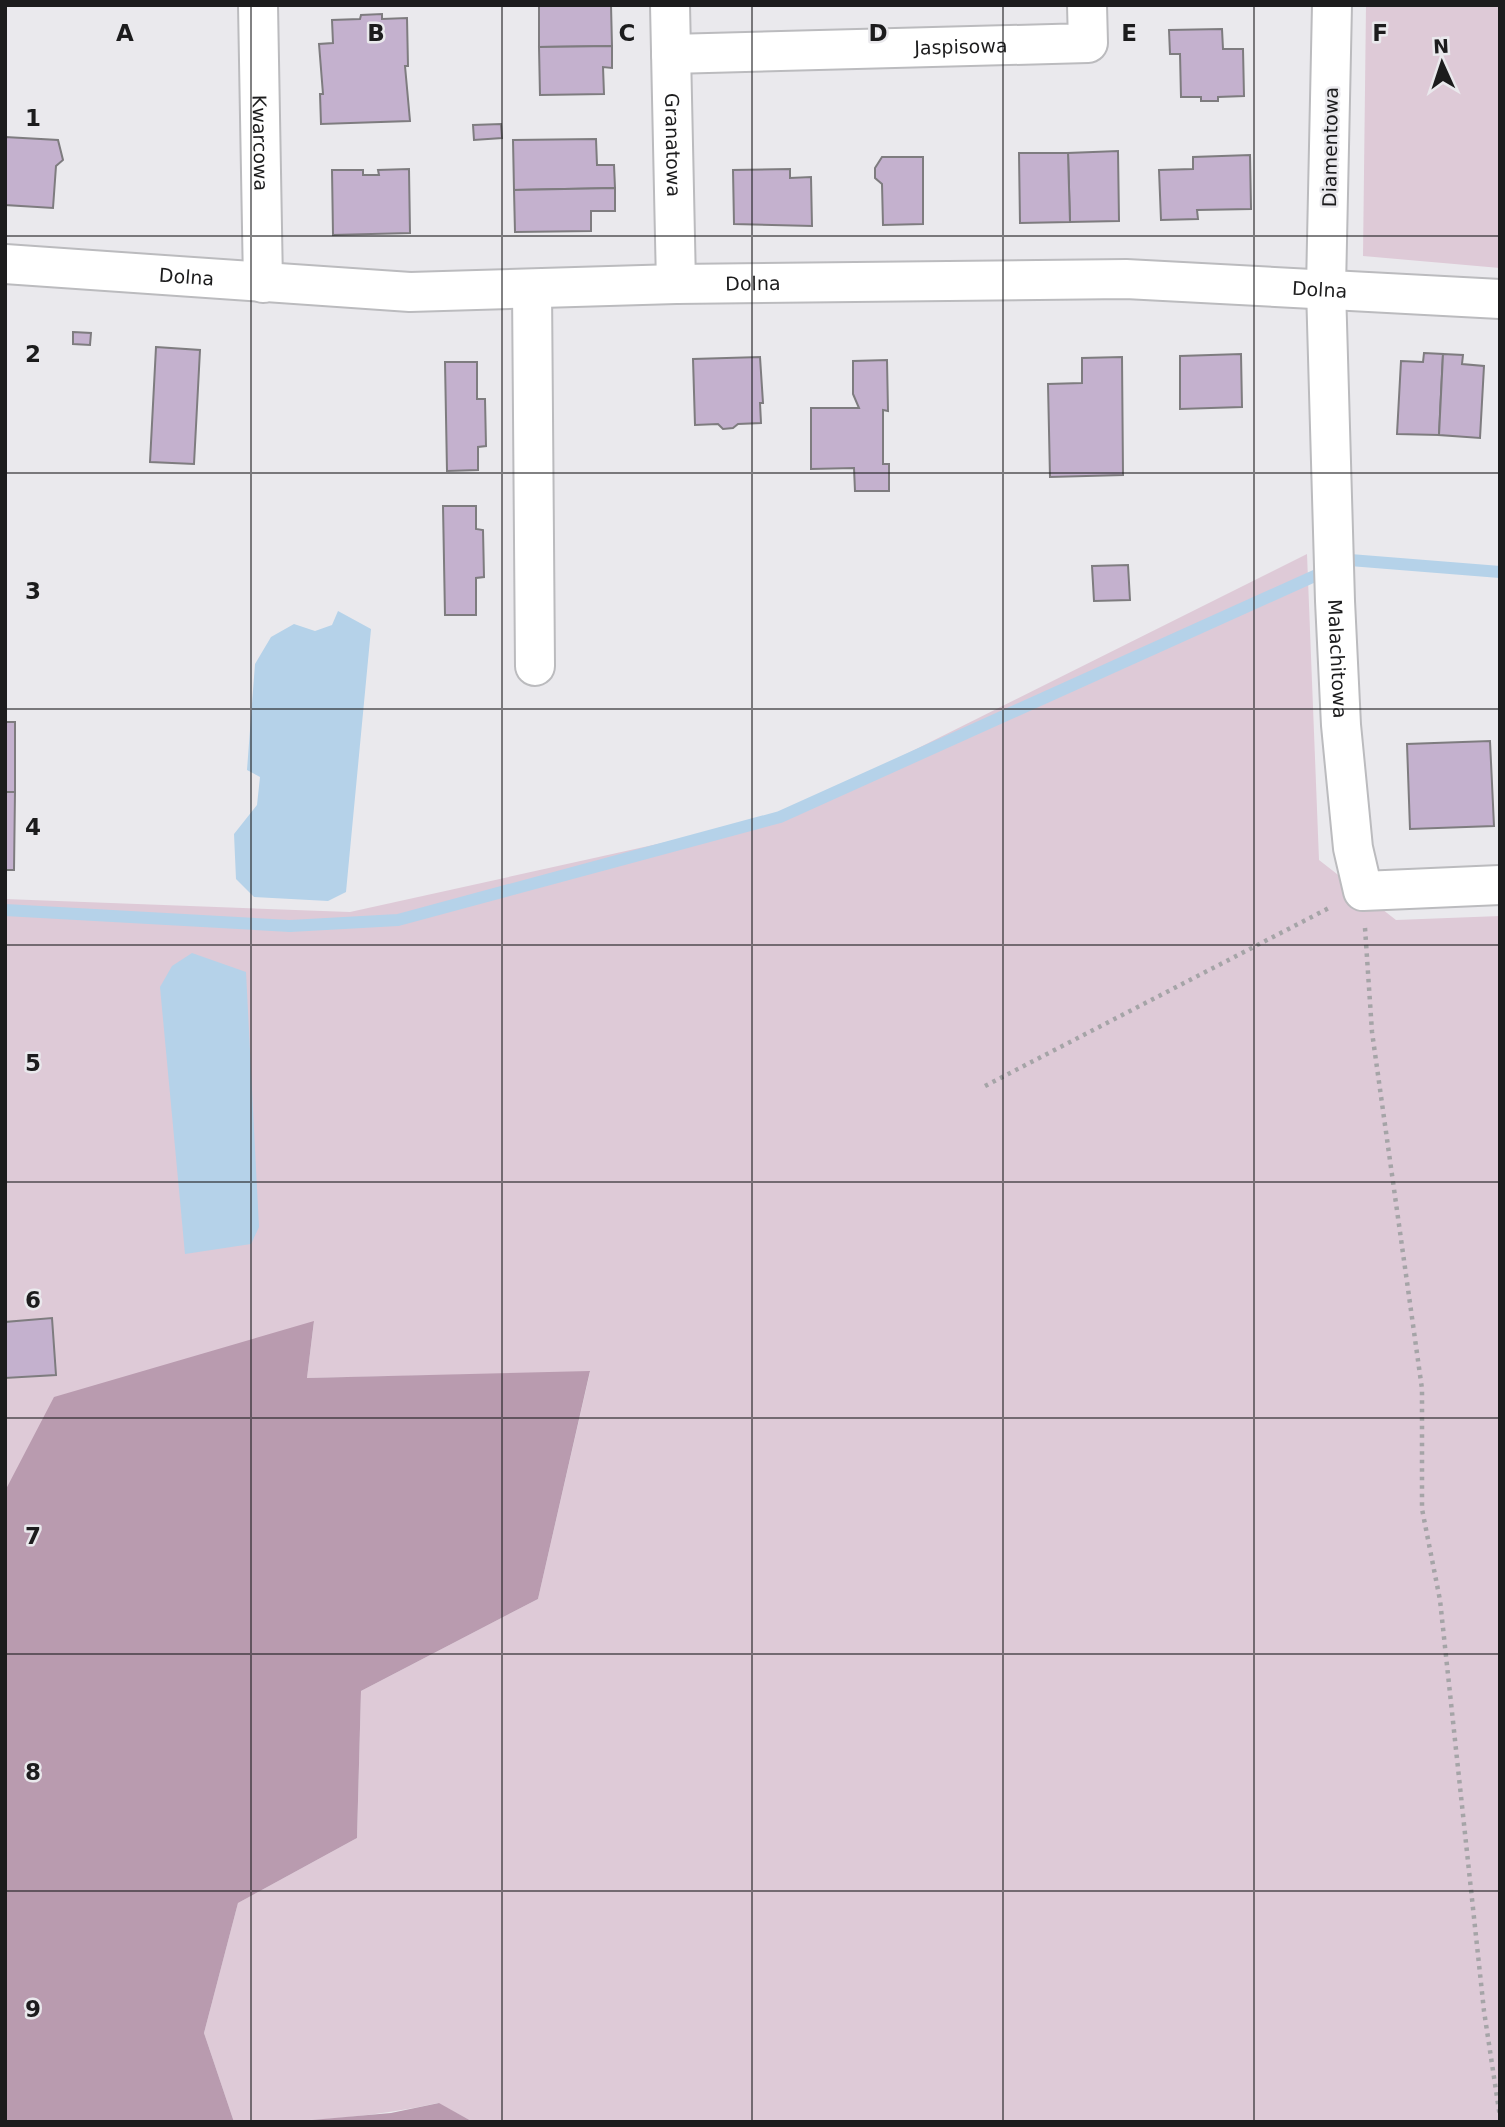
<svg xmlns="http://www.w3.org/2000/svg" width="1505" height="2127" font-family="'DejaVu Sans',sans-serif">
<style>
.green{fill:#decad7}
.forest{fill:#b99baf}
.water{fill:#b5d2e9}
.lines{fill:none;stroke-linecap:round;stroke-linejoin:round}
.stream{stroke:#b5d2e9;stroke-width:12}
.building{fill:#c4b1ce;stroke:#7e7c7f;stroke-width:2}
.minor-casing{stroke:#bbbbbe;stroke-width:42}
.path{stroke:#a5a4a7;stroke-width:4.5;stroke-dasharray:3.5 5;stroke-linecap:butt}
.minor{stroke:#fff;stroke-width:38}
.grid{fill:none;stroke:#1c1c1d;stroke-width:2;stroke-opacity:0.55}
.labels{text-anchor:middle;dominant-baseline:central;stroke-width:5;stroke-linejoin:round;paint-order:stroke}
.street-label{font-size:19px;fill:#1c1c1d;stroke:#eae9ed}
.grid-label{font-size:23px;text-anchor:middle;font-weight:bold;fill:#1c1c1d;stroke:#eae9ed;stroke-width:5;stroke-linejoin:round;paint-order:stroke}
</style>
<rect width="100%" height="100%" fill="#eae9ed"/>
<!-- green -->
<g class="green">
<path d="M1366,5H1500V268L1363,256Z"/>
<path d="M1307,554L1319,860L1396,920L1500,916V2122H473L438,2103C371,2118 303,2122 234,2122L204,2033L238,1903L357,1838L361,1691L538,1599L590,1372L307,1378L314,1322L5,1491V899L350,912L780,817Z"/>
</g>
<!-- forest -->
<g class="forest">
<path d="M314,1321L307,1378L590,1371L538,1599L361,1691L357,1838L238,1903L204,2033L234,2122H5V1491L54,1397Z"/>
<path d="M439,2103L473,2122H289L391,2113Z"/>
</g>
<!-- water -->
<g class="water">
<path d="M338,611L371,629L346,892L328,901L254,897L236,879L234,834L257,805L260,777L247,770L255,664L271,637L294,624L315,631L332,625Z"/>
<path d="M192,953L246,972L259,1227L251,1244L185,1254L160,987L172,966Z"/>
</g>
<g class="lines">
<!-- stream -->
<path class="stream" d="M5,910L290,926L398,920L780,817L1350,560L1500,572"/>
</g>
<!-- building -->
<g class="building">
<path d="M539,5H611L612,46L539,47Z"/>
<path d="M382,14V19L407,18L408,66H405L410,121L321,124L320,94H323L319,44L333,43L332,20L360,19L361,15Z"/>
<path d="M1222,29L1223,49H1243L1244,96L1218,97V101H1201V97H1181L1180,54H1170L1169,30Z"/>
<path d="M612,46V68L603,67L604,94L540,95L539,47Z"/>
<path d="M501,124L502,138L474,140L473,125Z"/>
<path d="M5,137L58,140L63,160L56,166L53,208L5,205Z"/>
<path d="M596,139L597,165H614L615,188L514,190L513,140Z"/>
<path d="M1118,151L1119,221L1070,222L1068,153Z"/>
<path d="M1019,153H1068L1070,222L1020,223Z"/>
<path d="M1250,155L1251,209L1197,210L1198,219L1161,220L1159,170L1193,169V157Z"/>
<path d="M882,157H923V224L883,225L882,184L875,178V168Z"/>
<path d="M409,169L410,233L333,235L332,170H363V175H379L378,170Z"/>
<path d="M790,169V178L811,177L812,226L734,224L733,170Z"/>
<path d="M615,188V211H591V231L515,232L514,190Z"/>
<path d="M73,332L91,333L90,345L73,344Z"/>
<path d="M156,347L200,350L194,464L150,462Z"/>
<path d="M1424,353L1443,354L1439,435L1397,434L1401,361L1423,362Z"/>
<path d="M1241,354L1242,407L1180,409V356Z"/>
<path d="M1443,354L1463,355L1462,364L1484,366L1480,438L1439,435Z"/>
<path d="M760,357L763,403H760L761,423L738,424L733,428L723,429L718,424L695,425L693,359Z"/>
<path d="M1122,357L1123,475L1050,477L1048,384L1082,383V358Z"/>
<path d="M887,360L888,411L883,410V464H889V491H855L854,468L811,469V408H859L853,394V361Z"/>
<path d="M445,362H477V399H485L486,446L478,447V470L447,471Z"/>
<path d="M443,506H476V529L483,530L484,577L476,578V615H445Z"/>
<path d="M1128,565L1130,600L1094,601L1092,566Z"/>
<rect x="5" y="722" width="10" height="70"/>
<path d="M1490,741L1494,826L1410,829L1407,744Z"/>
<path d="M5,792H15L14,870H5Z"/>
<path d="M52,1318L56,1375L5,1378V1322Z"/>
</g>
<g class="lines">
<!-- minor casing -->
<g class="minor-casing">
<g id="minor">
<path id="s1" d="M258,5L263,283"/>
<path id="s2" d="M670,5L676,284"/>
<path id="s3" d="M1332,5L1326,288L1335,601L1341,725L1353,848L1363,891L1500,885"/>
<path id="s4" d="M671,54L1088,43L1087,5"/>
<path id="s5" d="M5,264L410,292L676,284L1126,279L1500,299"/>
<path d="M532,289L535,666"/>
</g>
</g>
<!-- path -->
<g class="path">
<path d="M1365,928L1372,1032L1422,1389V1509L1440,1600L1484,2011L1500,2117"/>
<path d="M985,1086L1329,908"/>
</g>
<!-- minor -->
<use href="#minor" class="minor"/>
</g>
<!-- grid -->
<path class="grid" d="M251,5V2122M502,5V2122M752,5V2122M1003,5V2122M1254,5V2122M5,236H1500M5,473H1500M5,709H1500M5,945H1500M5,1182H1500M5,1418H1500M5,1654H1500M5,1891H1500"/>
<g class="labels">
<!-- street labels -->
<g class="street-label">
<text stroke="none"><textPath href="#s4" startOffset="290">Jaspisowa</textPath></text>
<text stroke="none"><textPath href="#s1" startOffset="138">Kwarcowa</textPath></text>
<text stroke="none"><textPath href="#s2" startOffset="140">Granatowa</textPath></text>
<text transform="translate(1330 147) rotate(-89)">Diamentowa</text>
<text stroke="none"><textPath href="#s5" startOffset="182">Dolna</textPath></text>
<text stroke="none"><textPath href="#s5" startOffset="749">Dolna</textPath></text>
<text stroke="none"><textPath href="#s5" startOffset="1316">Dolna</textPath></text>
<text stroke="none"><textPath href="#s3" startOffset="654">Malachitowa</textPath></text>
</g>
</g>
<g class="grid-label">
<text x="125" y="41">A</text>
<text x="376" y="41">B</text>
<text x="627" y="41">C</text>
<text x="878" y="41">D</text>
<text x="1129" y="41">E</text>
<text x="1380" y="41">F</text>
<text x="33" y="126">1</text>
<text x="33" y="362">2</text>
<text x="33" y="599">3</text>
<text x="33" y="835">4</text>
<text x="33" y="1071">5</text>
<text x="33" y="1308">6</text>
<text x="33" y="1544">7</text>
<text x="33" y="1780">8</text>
<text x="33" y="2017">9</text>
</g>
<!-- border -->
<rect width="1505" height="2127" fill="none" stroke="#1c1c1d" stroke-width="14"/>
<!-- north arrow -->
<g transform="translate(1442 63) rotate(357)" stroke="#eae9ed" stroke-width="5" paint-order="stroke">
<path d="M0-5L12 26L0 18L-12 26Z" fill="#1c1c1d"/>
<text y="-10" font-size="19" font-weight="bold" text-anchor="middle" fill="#1c1c1d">N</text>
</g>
</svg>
